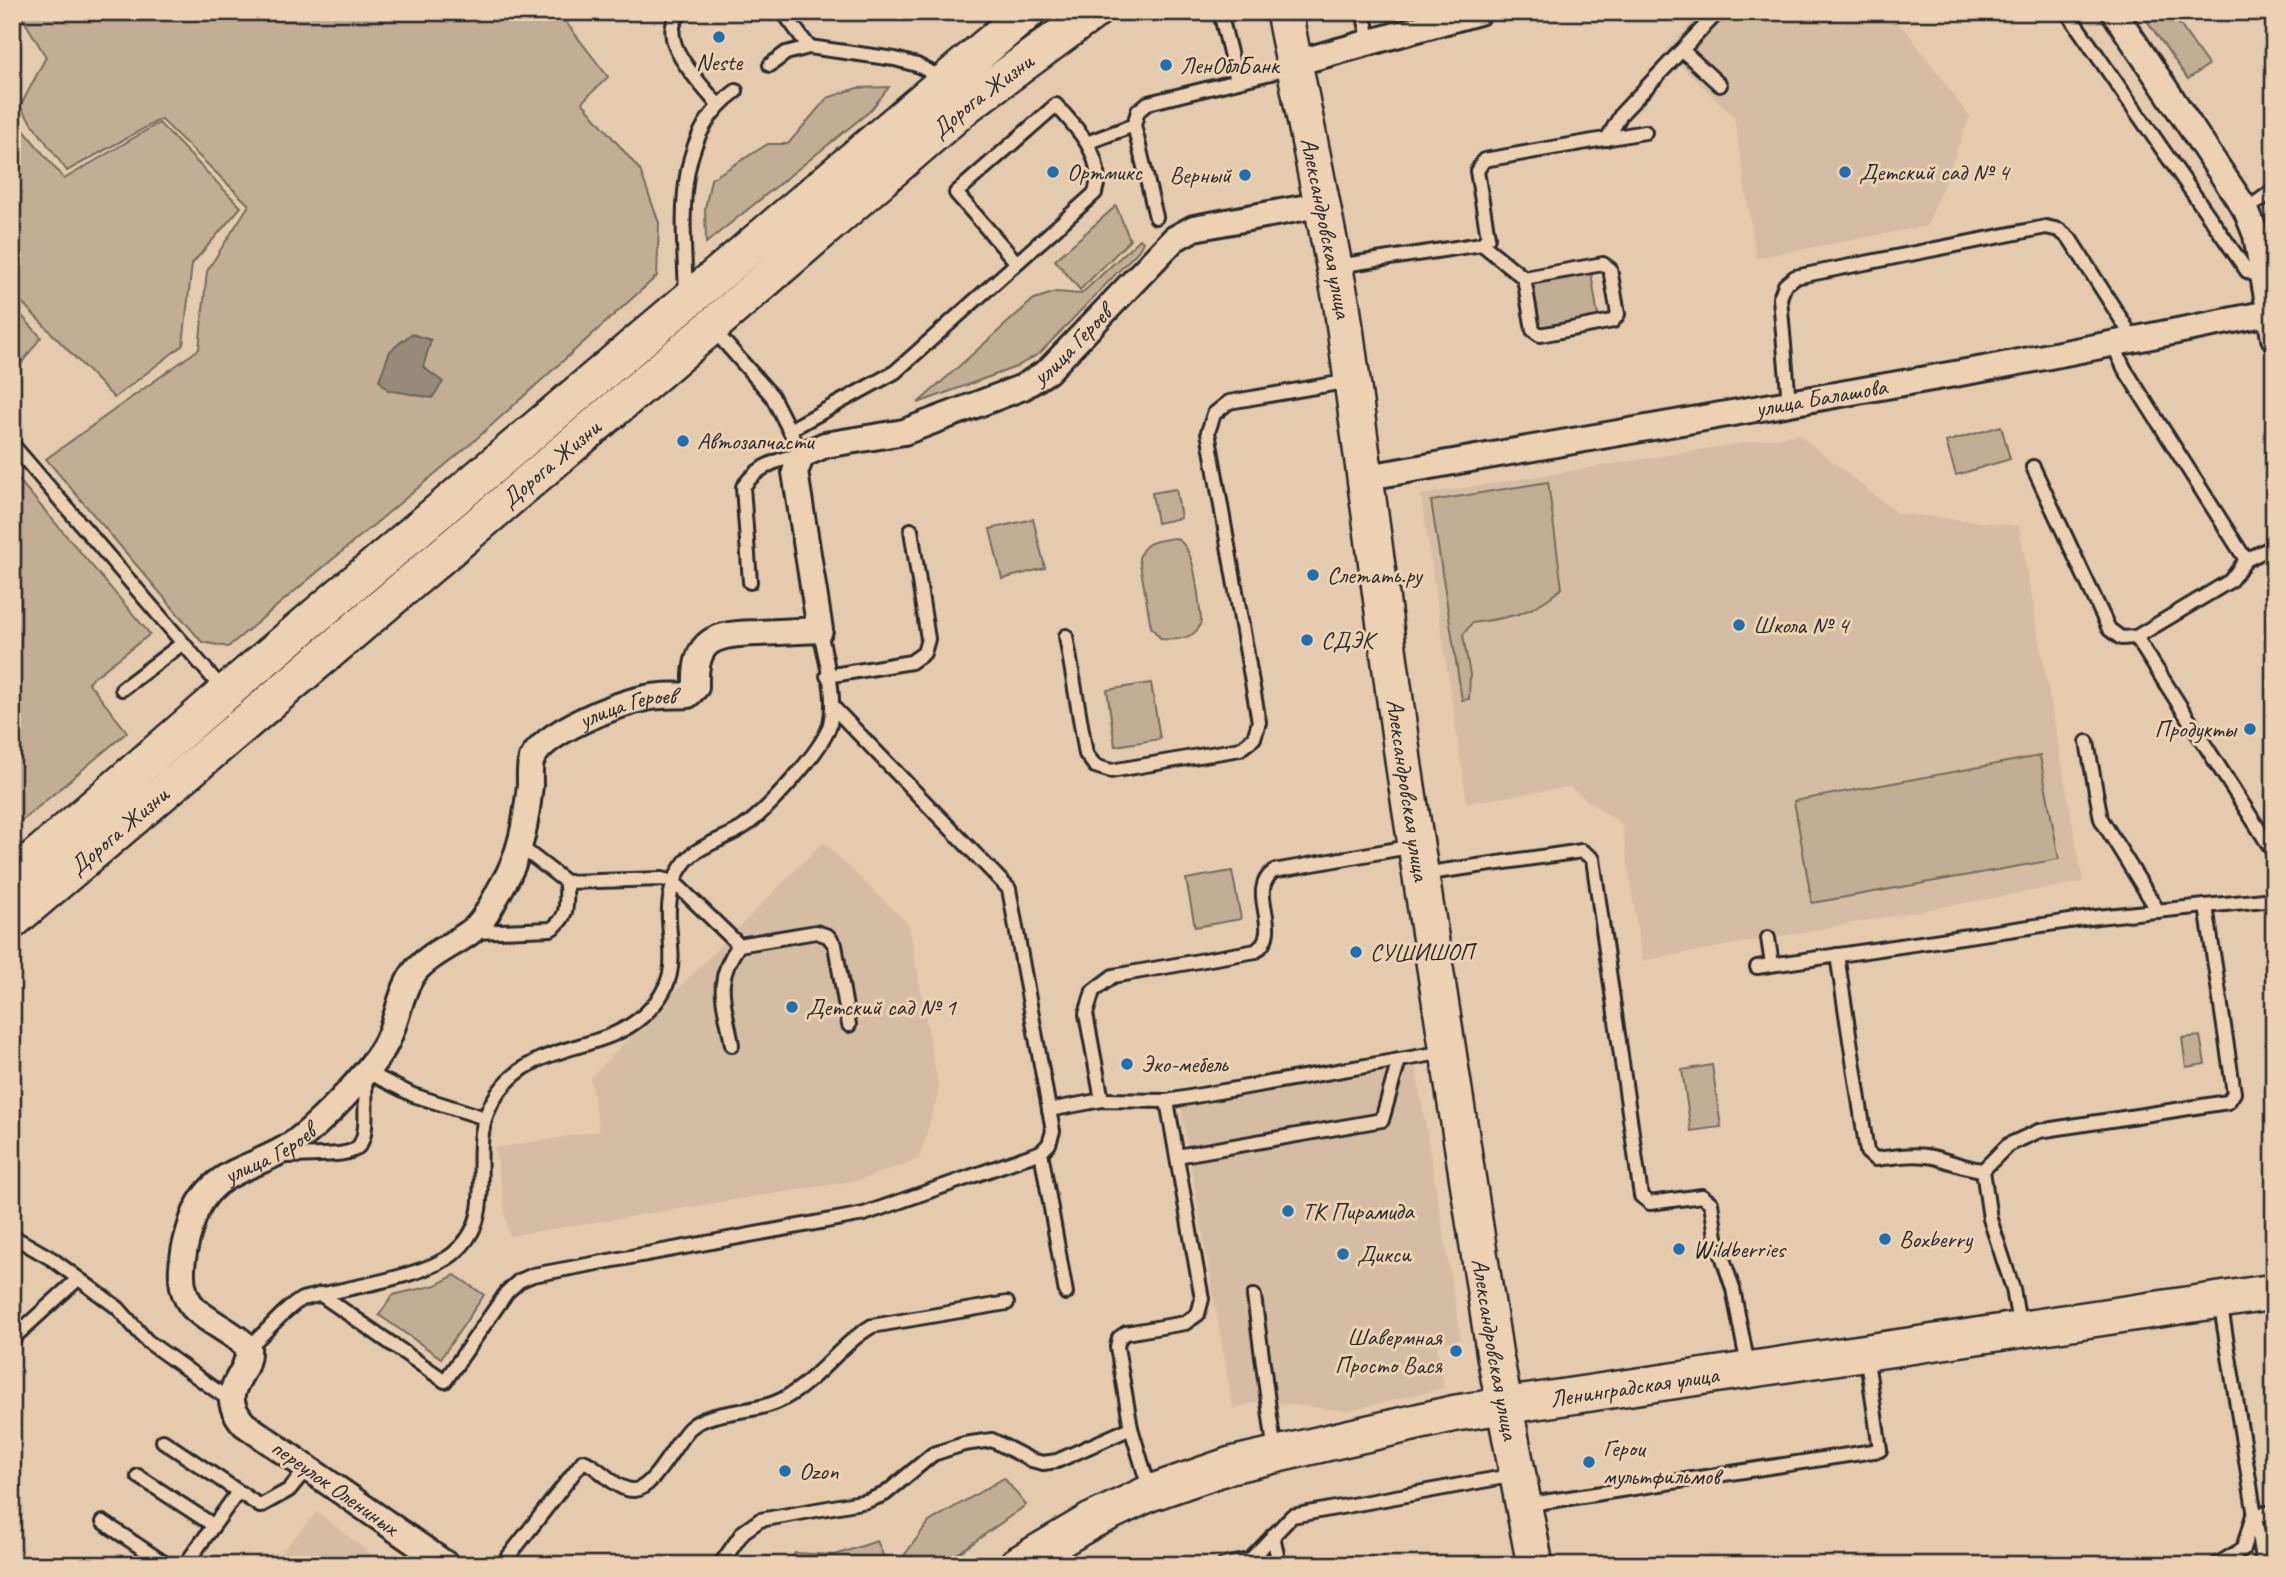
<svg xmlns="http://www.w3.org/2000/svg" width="2286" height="1577" font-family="Caveat,sans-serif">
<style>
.built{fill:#d4bda2}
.green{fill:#c2ae95;stroke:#766c60;stroke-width:2}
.water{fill:#988a78;stroke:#6c6459;stroke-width:2}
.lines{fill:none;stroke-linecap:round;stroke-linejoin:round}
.lane-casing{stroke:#2b2b2b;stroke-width:18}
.street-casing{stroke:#2b2b2b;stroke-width:30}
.secondary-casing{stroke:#2b2b2b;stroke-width:40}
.lane{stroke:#ecd2b3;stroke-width:12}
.street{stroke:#ecd2b3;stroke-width:24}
.secondary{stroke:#ecd2b3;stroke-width:35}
.poi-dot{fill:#1f6fb2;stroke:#ecd2b3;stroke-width:2.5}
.labels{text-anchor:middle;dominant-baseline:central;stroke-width:6;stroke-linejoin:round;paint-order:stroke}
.poi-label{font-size:24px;fill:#2b2b2b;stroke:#ecd2b3;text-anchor:start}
.street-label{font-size:24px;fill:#2b2b2b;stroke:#ecd2b3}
</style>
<rect width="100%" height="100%" fill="#e4cbae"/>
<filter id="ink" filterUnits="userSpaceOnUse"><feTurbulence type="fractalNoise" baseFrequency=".0143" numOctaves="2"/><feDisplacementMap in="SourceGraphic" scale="14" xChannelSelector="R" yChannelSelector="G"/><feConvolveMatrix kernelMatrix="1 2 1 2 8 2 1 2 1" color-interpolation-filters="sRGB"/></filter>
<g filter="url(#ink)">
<!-- built -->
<g class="built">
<path d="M1702,12H1887L1908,33L1970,117L1927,226L1756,258L1734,117L1666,50Z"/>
<path d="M1798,434L1897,513L2019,526L2083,882L1642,961L1622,825L1569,787L1467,803L1421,495Z"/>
<path d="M823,842L909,925L939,1091L919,1159L860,1180L509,1236L495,1148L599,1131L590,1078Z"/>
<path d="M1416,1067L1461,1339L1437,1345L1444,1388L1348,1411L1259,1401L1233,1409L1181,1108Z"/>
<path d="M317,1512L385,1565H270Z"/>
</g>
<!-- green -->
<g class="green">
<path d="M19,12H558L608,77L582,102L640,170L659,223L657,276L474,441L228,647L202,642L46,459L199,349L207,271L249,205L161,119L67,171L20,107L46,57Z"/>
<path d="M2160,12H2171L2208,65L2188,79L2147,21Z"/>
<path d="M889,87L870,111L706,243L705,209L711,179L768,144H788L827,98L857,88Z"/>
<path d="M12,116L64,179L159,123L241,207L192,264L183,345L114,398L12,292Z"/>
<path d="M1116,206L1130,240L1080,290L1055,260Z"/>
<path d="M1140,239L1143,242L1139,250L1040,353L1016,367L918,403L1034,299L1056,292L1081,294Z"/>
<path d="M1591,272L1598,317L1539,327L1532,282Z"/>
<path d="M12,305L41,337L12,376Z"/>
<path d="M2001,426L2010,459L1956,475L1946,442Z"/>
<path d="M12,472L150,634L88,682L127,732L12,829Z"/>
<path d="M1548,482L1562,588C1530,615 1512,617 1472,623L1463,635L1470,675L1469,699L1462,700L1431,501Z"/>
<path d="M1176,489L1181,518L1157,523L1152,493Z"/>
<path d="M1033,519L1045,568L1002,579L990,529Z"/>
<path d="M1174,538C1196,543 1198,598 1201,619C1200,638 1177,641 1161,639L1151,627L1139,558C1144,540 1158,541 1174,538Z"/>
<path d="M1151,683L1160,739L1115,746L1107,690Z"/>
<path d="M2040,756L2059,859L1812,903L1794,801Z"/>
<path d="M1232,871L1241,919L1195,927L1186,879Z"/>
<path d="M2200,1036L2205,1064L2186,1067L2182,1038Z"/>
<path d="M1712,1065L1721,1127L1691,1131L1682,1070Z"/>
<path d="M455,1275L484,1295L441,1358L379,1315L393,1295L436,1285Z"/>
<path d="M1004,1478L1026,1505L942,1565H897L929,1522Z"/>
<path d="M877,1541L886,1562L884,1565H786L795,1553L835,1555Z"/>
</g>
<!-- water -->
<path class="water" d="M411,334L431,340L423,367L443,382L432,398L388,390L379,380L390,351Z"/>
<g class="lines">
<!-- lane casing -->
<g class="lane-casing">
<g id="lane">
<path d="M682,12C652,37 700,82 717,104"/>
<path d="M783,12L809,47"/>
<path d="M1220,12L1237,81"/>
<path d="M1363,12L1370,43"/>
<path d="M2067,12L2247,271L2265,280"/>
<path d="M1682,50L1720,85"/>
<path d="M770,65L786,53L809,47L895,59L917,65L944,79"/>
<path d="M1607,139L1622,113L1718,12"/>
<path d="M1089,142L1134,125"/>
<path d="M2246,210L2274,190"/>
<path d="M1156,217L1134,125L1138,111L1148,103L1271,73L1292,65"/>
<path d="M1482,244L1524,278L1533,330L1540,335L1613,321L1618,314L1610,269L1603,264L1524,278"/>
<path d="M1337,266L1482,244L1488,237L1477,171L1484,160L1645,132"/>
<path d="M686,294C684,224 671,137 736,91"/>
<path d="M712,328L772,396L802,455C779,458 757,467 743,487L750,582"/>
<path d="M2113,344L2124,368L2246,560"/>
<path d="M1789,403L1780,298L1785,285L1795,277L2046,227L2059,230L2070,239L2126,327L2130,341"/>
<path d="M791,429L895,372L1095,193C1106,158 1078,129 1056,105L956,193L1017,263"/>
<path d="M12,444L225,692"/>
<path d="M2033,467L2109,629L2121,638L2136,637"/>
<path d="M2274,546L2246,560L2230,581L2136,637L2274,853"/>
<path d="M1066,636L1086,754L1095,766L1111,771L1240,749L1254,738L1259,722L1208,432L1214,414L1229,402L1350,381"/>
<path d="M827,676L911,662L924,653L928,639L911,530"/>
<path d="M122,689L183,643"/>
<path d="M2087,742L2101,819L2158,911"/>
<path d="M1422,874L1582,851L1593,859L1641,1196L1650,1203L1702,1196L1711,1203L1716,1237L1733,1289L1748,1366"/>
<path d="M566,882L662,879L674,882L739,945"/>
<path d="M475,932L551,929C570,917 566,902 566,882L521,847"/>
<path d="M1768,938L1772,964"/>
<path d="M1837,955L1867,1152L1875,1159C1893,1157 1914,1153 1933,1157C1950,1161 1964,1168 1983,1170"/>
<path d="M1757,967L2097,917L2274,899"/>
<path d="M732,1045C725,1002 712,983 739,945L816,932L828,936L835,945L849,1025"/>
<path d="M1102,1100L1086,1014L1093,991L1113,976L1256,951C1285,929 1245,892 1274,871L1414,846"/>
<path d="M1049,1110L1102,1100L1167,1101L1445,1052"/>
<path d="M1041,1152L1066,1293"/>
<path d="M282,1156C373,1153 366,1163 365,1071L413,1095L485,1118"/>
<path d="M1177,1156L1382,1120L1399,1060"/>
<path d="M12,1236L52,1259L118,1308L147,1341L231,1401"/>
<path d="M320,1294L445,1381L507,1292L519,1281L533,1275L864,1214L1041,1152L1049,1144L1053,1131L1009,889L832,706"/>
<path d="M1254,1296L1275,1454"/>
<path d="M2220,1301L2263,1565"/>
<path d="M2020,1329L2013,1289L1990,1219L1983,1170L2008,1145L2039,1131L2228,1102L2234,1093L2206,906"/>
<path d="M12,1339L78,1279"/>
<path d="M248,1347C268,1332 281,1311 302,1299C340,1289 425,1277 453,1254C507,1210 458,1148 498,1093C537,1039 600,1055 644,1015C695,968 656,934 674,882C687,845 715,845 742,828C764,814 824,749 830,724C837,695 825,659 820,630"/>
<path d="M163,1441L260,1506L289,1490L307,1468"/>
<path d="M138,1476L213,1525"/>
<path d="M1150,1491L1131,1428L1117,1347L1119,1338L1126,1333L1185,1323L1198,1314L1202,1299L1167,1101"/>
<path d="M1524,1505L1880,1450L1866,1353"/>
<path d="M103,1522L167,1565"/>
<path d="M1273,1535L1279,1565"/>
<path d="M185,1565L238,1492"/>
<path d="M502,1565L583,1461C601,1467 614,1490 634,1490C654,1489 675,1442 690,1428C710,1409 755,1414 781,1400C817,1382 838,1346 872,1326L1007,1303"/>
<path d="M720,1565L743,1532L760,1520L867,1501L885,1494L933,1454L964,1444L992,1440L1031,1460L1043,1463L1057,1461L1131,1428"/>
<path d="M1224,1565L1250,1560L1292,1516L1515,1475"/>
<path d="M2216,1565L2243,1549L2253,1515L2274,1512"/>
</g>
</g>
<!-- street casing -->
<g class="street-casing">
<g id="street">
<path d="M2114,12L2246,210L2256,235L2274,338"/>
<path d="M1295,63L1479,12"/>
<path id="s1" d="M1368,477L1983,369L2274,312"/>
<path id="s2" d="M447,1565L244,1424C213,1388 251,1379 248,1347C232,1332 212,1324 196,1310C173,1290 183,1250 191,1225C207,1167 255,1171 294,1143C320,1124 368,1074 384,1047C398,1023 399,990 417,969C432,953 451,946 469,933C484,923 493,902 502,886C521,855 526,822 530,785C530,778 529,766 532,759C545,731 617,704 646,698C659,695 675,696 688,695L696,687C694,638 715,634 758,633C779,632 799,631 820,630L795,472L802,455L825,445L904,432L1023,387L1048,371L1174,239L1194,228L1324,204"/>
</g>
</g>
<!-- secondary casing -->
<g class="secondary-casing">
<g id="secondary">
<path id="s3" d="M1284,12L1342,306L1404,767L1495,1356L1535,1565"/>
<path d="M12,878L225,693L1027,12"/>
<path id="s4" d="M12,921L711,327L967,105L1093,12"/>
<path id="s5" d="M1017,1565L1091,1521L1150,1493L1231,1465L1456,1413L2274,1292"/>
</g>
</g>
<!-- lane -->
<use href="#lane" class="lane"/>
<!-- street -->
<use href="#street" class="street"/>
<!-- secondary -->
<use href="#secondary" class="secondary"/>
</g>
</g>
<!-- markers -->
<g class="poi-dot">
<circle cx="719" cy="37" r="7"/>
<circle cx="1166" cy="65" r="7"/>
<circle cx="1053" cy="172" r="7"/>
<circle cx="1845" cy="172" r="7"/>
<circle cx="1245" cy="175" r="7"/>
<circle cx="683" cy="441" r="7"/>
<circle cx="1313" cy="575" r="7"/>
<circle cx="1739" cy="625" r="7"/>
<circle cx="1307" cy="640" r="7"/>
<circle cx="2250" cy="729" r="7"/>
<circle cx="1356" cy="952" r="7"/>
<circle cx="792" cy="1007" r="7"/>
<circle cx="1127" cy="1064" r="7"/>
<circle cx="1288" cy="1211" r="7"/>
<circle cx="1885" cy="1239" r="7"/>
<circle cx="1679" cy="1249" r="7"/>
<circle cx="1343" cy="1254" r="7"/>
<circle cx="1456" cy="1351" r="7"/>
<circle cx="1589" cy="1462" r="7"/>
<circle cx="785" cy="1471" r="7"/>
</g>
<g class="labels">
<!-- poi labels -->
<g class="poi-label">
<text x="719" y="62" text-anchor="middle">Neste</text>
<text x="1180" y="65">ЛенОблБанк</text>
<text x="1067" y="172">Ортмикс</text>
<text x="1859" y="172">Детский сад № 4</text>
<text x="1231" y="175" text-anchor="end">Верный</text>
<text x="697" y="441">Автозапчасти</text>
<text x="1327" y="575">Слетать.ру</text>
<text x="1753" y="625">Школа № 4</text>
<text x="1321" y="640">СДЭК</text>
<text x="2236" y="729" text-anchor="end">Продукты</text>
<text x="1370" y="952">СУШИШОП</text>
<text x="806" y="1007">Детский сад № 1</text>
<text x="1141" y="1064">Эко-мебель</text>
<text x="1302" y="1211">ТК Пирамида</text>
<text x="1899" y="1239">Boxberry</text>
<text x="1693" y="1249">Wildberries</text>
<text x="1357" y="1254">Дикси</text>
<text x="1442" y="1337" text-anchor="end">Шавермная<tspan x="1442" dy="28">Просто Вася</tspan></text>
<text x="1603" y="1448">Герои<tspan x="1603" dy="28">мультфильмов</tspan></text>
<text x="799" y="1471">Ozon</text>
</g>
<!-- street labels -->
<g class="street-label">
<text stroke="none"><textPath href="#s4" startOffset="1274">Дорога Жизни</textPath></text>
<text stroke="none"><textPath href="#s3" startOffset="220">Александровская улица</textPath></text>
<text stroke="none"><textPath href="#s2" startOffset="1914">улица Героев</textPath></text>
<text stroke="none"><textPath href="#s1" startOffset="460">улица Балашова</textPath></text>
<text stroke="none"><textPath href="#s4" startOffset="707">Дорога Жизни</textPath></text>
<text stroke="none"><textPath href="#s2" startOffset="1204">улица Героев</textPath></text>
<text stroke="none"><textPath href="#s3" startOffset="788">Александровская улица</textPath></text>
<text stroke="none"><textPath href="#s4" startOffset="140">Дорога Жизни</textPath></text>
<text stroke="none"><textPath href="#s2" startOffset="595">улица Героев</textPath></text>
<text stroke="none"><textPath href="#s3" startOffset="1354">Александровская улица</textPath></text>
<text stroke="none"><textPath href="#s5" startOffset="648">Ленинградская улица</textPath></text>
<text transform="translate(335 1487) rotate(35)">переулок Олениных</text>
</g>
</g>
<!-- margin -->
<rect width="2286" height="1577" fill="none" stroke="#ecd2b3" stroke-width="42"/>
<rect x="21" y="21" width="2244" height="1535" fill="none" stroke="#2b2b2b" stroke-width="2.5" filter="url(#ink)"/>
</svg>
